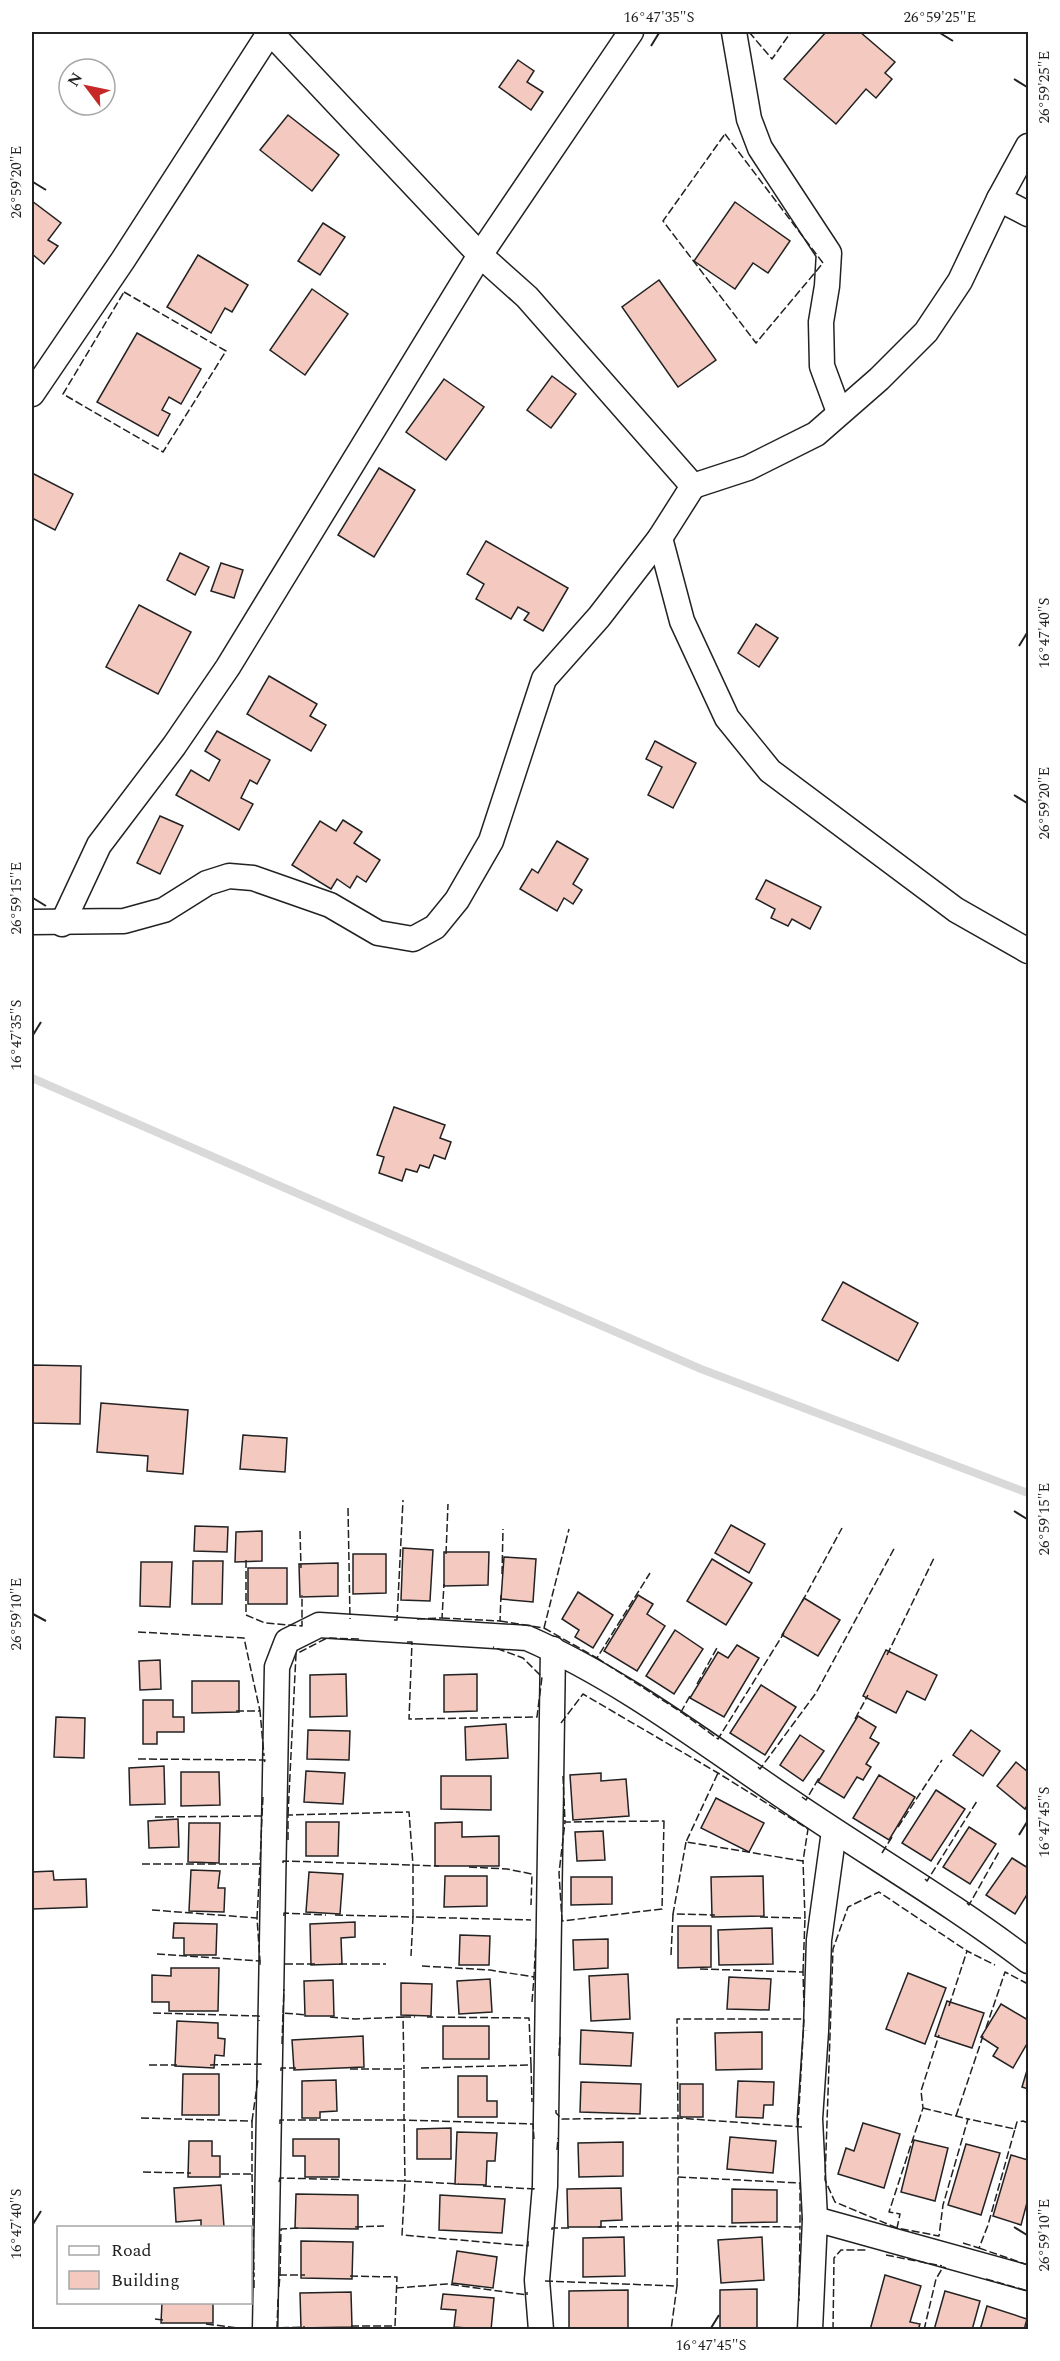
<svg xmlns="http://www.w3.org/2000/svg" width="1060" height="2361" font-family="Spectral,serif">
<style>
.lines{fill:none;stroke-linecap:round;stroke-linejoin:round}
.stream{stroke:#d9d9d9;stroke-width:8}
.building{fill:#f3c9c0;stroke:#222;stroke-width:1.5}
.street-casing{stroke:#222;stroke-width:27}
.street{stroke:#fff;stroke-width:24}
.fence{stroke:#222;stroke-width:1.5;stroke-dasharray:8 3;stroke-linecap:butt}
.ticks{fill:none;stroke:#222;stroke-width:2}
.neatline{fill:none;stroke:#222;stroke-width:2}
.ticks-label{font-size:15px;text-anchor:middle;fill:#222}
</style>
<rect width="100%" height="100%" fill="#fff"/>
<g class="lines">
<!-- stream -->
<path class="stream" d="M32,1078L701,1369L1028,1493"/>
</g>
<!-- building -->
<g class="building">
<path d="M826,32H860L895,62L885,73L892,79L876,98L866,89L836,124L784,79Z"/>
<path d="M518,60L534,71L527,82L543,92L531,110L499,87Z"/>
<path d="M288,115L339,155L312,191L260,150Z"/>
<path d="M32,201L61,223L48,240L58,246L44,264L32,254Z"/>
<path d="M735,202L790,241L768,273L753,263L735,289L694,261Z"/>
<path d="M323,223L345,237L320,275L298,261Z"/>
<path d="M198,255L248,285L232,312L225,308L211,333L167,307Z"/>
<path d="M659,280L716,360L678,387L622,307Z"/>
<path d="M312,289L348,314L305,375L270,350Z"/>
<path d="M137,333L201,369L181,404L169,397L162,410L170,414L158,436L97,402Z"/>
<path d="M552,376L576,394L551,428L527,410Z"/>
<path d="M444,379L484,407L446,460L406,432Z"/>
<path d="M379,468L415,490L374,557L338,535Z"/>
<path d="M32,473L73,494L55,530L32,518Z"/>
<path d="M486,541L568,588L543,631L524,620L529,613L518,607L511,619L476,599L484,584L467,574Z"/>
<path d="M180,553L209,567L195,595L167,580Z"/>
<path d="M221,563L243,570L234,598L211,591Z"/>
<path d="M139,605L191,632L158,694L106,667Z"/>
<path d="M756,624L778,638L759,667L738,653Z"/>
<path d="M269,676L317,704L310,716L326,725L311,751L247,714Z"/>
<path d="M217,731L270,760L257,784L250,780L241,798L253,804L239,830L176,795L191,770L209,781L220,760L205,751Z"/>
<path d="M655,741L696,763L673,808L648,795L662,767L646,759Z"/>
<path d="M160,816L183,826L160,874L137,863Z"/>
<path d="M343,820L362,832L354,843L380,860L366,882L357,876L350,888L337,879L331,889L292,865L320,821L336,831Z"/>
<path d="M557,841L588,859L573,884L582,890L573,904L564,898L557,911L520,889L532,869L538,873Z"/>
<path d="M766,880L821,907L810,929L792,919L788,926L771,918L775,909L756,899Z"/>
<path d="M394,1107L445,1125L440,1138L451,1142L445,1159L434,1155L429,1168L420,1165L417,1172L406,1169L402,1181L379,1173L384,1157L377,1155Z"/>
<path d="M843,1282L918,1323L898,1361L822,1320Z"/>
<path d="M32,1365L81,1366L80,1424L32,1423Z"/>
<path d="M101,1403L188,1410L183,1474L147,1471L148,1456L97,1452Z"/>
<path d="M243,1435L287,1438L285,1472L240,1469Z"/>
<path d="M731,1525L765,1544L749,1573L715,1553Z"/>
<path d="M195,1526L228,1527L227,1552L194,1551Z"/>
<path d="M262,1531V1561L235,1562L236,1532Z"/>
<path d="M403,1548L433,1550L430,1601L401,1600Z"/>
<path d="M444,1552H489L488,1585L444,1586Z"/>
<path d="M353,1554H386V1593L353,1594Z"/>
<path d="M504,1557L536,1559L533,1602L501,1599Z"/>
<path d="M712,1559L752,1583L726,1625L687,1601Z"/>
<path d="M193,1561H223L222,1604H192Z"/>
<path d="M141,1562H172L170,1607L140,1606Z"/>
<path d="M338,1563V1596L300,1597L299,1564Z"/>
<rect x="248" y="1568" width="39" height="36"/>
<path d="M578,1592L613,1615L593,1648L575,1637L579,1630L562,1619Z"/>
<path d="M638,1595L653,1604L647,1614L665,1626L637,1671L604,1651Z"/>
<path d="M804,1598L840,1620L818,1656L782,1635Z"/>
<path d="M675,1630L703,1649L674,1694L646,1676Z"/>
<path d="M737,1645L759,1658L724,1717L690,1698L718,1652L728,1658Z"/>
<path d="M886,1650L937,1675L925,1700L907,1691L896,1713L863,1696Z"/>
<path d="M160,1660L161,1689L140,1690L139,1661Z"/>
<path d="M346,1674L347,1716L310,1717V1675Z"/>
<path d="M477,1674V1711L444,1712V1675Z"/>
<path d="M192,1681H239V1712L192,1713Z"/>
<path d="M761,1685L796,1707L765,1755L730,1733Z"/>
<path d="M143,1700H173V1717H184V1732H157V1744H143Z"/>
<path d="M858,1716L876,1727L870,1738L879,1743L866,1764L871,1767L863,1780L857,1777L844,1798L818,1782Z"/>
<path d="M56,1717L85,1718L84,1758L54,1757Z"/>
<path d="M506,1724L508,1758L466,1760L465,1727Z"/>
<path d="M308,1730L350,1731L349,1760L307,1759Z"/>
<path d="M971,1730L1000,1751L983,1776L953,1755Z"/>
<path d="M800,1735L824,1751L803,1781L780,1765Z"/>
<path d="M1016,1762L1028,1772V1804L1025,1809L997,1786Z"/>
<path d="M164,1766L165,1804L130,1805L129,1768Z"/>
<path d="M306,1771L345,1773L343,1804L304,1802Z"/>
<path d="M181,1772H219L220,1805L181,1806Z"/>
<path d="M601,1773V1781L626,1779L629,1816L573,1820L570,1775Z"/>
<path d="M879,1775L915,1797L889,1840L853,1818Z"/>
<path d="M441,1776H491V1810L441,1809Z"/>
<path d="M936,1790L965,1809L931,1861L902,1843Z"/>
<path d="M716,1798L764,1823L749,1852L701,1828Z"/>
<path d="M178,1819L179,1847L149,1848L148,1821Z"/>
<path d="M306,1822H339L338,1856H306Z"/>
<path d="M462,1822V1837L499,1836V1866H435V1823Z"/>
<path d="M189,1823H220L219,1863L188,1862Z"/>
<path d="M969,1827L996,1844L970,1884L943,1867Z"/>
<path d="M603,1831L605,1860L577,1861L575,1832Z"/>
<path d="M1012,1858L1028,1868V1893L1015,1914L986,1895Z"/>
<path d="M191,1870L220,1871L218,1888H225L224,1912L189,1911Z"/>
<path d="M53,1871L54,1880L86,1879L87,1907L32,1909V1872Z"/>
<path d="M309,1872L343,1874L340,1914L306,1912Z"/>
<path d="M445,1876H487V1906L444,1907Z"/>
<path d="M763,1876L764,1916L712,1917L711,1877Z"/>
<path d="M571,1877H612V1904L571,1905Z"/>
<path d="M355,1922V1937L341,1938L342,1964L311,1965L310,1924Z"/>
<path d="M174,1923L217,1924L216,1955H184V1938H173Z"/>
<path d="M678,1926H711V1967L678,1968Z"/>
<path d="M772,1928L773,1964L719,1965L718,1930Z"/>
<path d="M460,1935L490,1936L489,1965H459Z"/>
<path d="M608,1939V1968L574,1970L573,1940Z"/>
<path d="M171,1968H219L218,2011H169V2002H152V1975L171,1976Z"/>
<path d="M908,1973L946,1988L925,2044L886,2029Z"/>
<path d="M628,1974L630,2019L591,2021L589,1976Z"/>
<path d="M729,1977L771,1979L769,2010L727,2009Z"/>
<path d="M490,1979L492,2012L459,2014L457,1981Z"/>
<path d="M333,1980L334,2016H305L304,1981Z"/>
<path d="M401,1983L432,1984L431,2016L401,2015Z"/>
<path d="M947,2001L984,2013L972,2048L935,2036Z"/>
<path d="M1001,2004L1028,2020V2042L1013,2068L993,2056L998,2048L981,2037Z"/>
<path d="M177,2021L218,2023V2038L225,2039L224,2056L215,2055L214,2068L175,2066Z"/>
<rect x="443" y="2026" width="46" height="33"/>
<path d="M581,2030L633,2033L631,2066L580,2064Z"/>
<path d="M762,2032V2069L716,2070L715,2033Z"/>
<path d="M363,2036L364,2067L294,2070L292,2040Z"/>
<path d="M1028,2067V2089L1022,2087Z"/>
<path d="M183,2074H219V2115H182Z"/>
<path d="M458,2076H487V2101H497V2117H458Z"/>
<path d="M336,2080L337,2111L320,2112V2118H302V2081Z"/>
<path d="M738,2081L774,2082L773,2105H764L763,2118L736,2117Z"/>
<path d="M581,2082L641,2084L640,2114L580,2112Z"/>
<rect x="680" y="2084" width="23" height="33"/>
<path d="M863,2123L900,2134L884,2188L838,2174L846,2148L854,2151Z"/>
<path d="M451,2128V2159H417V2129Z"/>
<path d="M457,2132L497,2133L495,2161H487L486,2185L455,2184Z"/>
<path d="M730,2137L776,2141L773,2173L727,2169Z"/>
<path d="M293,2139H339V2177H305V2156H293Z"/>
<path d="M914,2140L948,2148L935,2201L901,2192Z"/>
<path d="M189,2141H212V2156H220V2177H188Z"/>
<path d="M623,2142V2176L579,2177L578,2143Z"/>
<path d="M966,2144L1000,2153L981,2215L948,2205Z"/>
<path d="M1011,2155L1028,2160V2199L1021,2225L993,2216Z"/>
<path d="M221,2185L224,2227L201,2228V2220L176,2222L174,2188Z"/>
<path d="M621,2188L622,2220L601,2221V2227H568L567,2189Z"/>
<path d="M732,2189L777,2190V2222L732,2223Z"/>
<path d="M296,2194L358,2195V2229L295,2228Z"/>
<path d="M440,2195L505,2199L502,2233L439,2230Z"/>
<path d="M624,2237L625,2276L583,2277V2238Z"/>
<path d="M762,2237L764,2280L721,2283L718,2240Z"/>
<path d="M301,2241L353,2242L352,2279L301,2278Z"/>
<path d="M457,2251L497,2257L493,2288L452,2283Z"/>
<path d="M885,2275L921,2286L910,2322L920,2324L918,2330H870Z"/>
<path d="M757,2289V2330H720V2290Z"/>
<path d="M628,2290V2330H569V2291Z"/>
<path d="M945,2291L980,2301L972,2330H934Z"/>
<path d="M351,2292L352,2327L301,2328L300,2293Z"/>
<path d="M443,2294L494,2298L491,2330L454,2327L456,2310L441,2309Z"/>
<path d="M162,2302H213V2323H161Z"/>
<path d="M987,2306L1027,2319L1024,2330H980Z"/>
</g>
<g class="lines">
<!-- street casing -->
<g class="street-casing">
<g id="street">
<path d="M734,32L749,119L760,148L829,253L827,286L821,322L822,366L839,412"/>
<path d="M1028,146L999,199L1028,214"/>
<path d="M32,394L123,260L270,32"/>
<path d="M693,486L748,468L816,434L879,379L926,332L960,281L999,199"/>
<path d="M660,538L682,621L727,718L770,771L956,910L1028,951"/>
<path d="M32,922L124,921L164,910L207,883L229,876L253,878L330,905L378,933L413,939L435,927L457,900L491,841L544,679L599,617L660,538L693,486L527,297L480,255L270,32"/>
<path d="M62,924L99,845L174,746L228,667L480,255L631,32"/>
<path d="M815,2219L1028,2278"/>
<path d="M265,2330L277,1667L287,1641L319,1625L527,1638C621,1679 705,1744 790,1801C869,1855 952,1903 1028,1961"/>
<path d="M541,2330L537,2280L545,2186L553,1649"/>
<path d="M810,2330L815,2219L810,2119L816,2031L819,1940L834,1831"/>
</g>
</g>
<!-- street -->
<use href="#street" class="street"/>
<!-- fence -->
<g class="fence">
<path d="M749,32L772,59L791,32"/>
<path d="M725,134L823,263L756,343L663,221Z"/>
<path d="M124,292L226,351L163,452L63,394Z"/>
<path d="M348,1508L350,1619"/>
<path d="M300,1531L301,1568"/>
<path d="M446,1554L448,1504"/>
<path d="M246,1560V1615L265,1623L302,1626V1595"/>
<path d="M502,1574L503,1529"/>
<path d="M802,1602L842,1528"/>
<path d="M442,1618L500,1621L501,1595"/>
<path d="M417,1619L442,1618L444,1584"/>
<path d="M394,1620H397L403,1500"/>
<path d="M500,1621L544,1628L569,1529"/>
<path d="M544,1628L597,1658L650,1573"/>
<path d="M138,1632L244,1638L260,1711"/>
<path d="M407,1642H412L409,1719L537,1717L542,1677L523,1658L493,1647"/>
<path d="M887,1655L934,1558"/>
<path d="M597,1658L681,1712L691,1694"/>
<path d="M697,1684L718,1646"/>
<path d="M236,1711H260L264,1756"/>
<path d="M681,1712L718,1739L784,1633"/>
<path d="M855,1719L868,1695"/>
<path d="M561,1723L583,1694L718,1773L808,1829L803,1861L686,1842L718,1773"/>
<path d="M138,1759L265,1760L264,1763"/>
<path d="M758,1767L760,1769L816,1693L895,1547"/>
<path d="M563,1776L565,1822"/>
<path d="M802,1797L806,1800L819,1778"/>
<path d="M288,1815L296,1654L327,1638L359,1639"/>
<path d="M262,1816L263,1796"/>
<path d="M155,1817L262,1816L260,1864"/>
<path d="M664,1821L662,1909L562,1921L559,1873L565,1822Z"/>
<path d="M898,1827L942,1760"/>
<path d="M288,1840V1815L409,1812L413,1865L439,1866"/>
<path d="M686,1842L673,1914L715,1915"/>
<path d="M882,1853L892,1837"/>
<path d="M283,1863V1861L413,1865V1917L531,1920"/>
<path d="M142,1864H260L257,1918"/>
<path d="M469,1867L507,1869L532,1874L531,1905"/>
<path d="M925,1879L927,1881L977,1801"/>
<path d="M967,1903L969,1905L1000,1850"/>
<path d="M152,1910L257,1918L260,1961"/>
<path d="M335,1915L413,1917L411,1956"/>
<path d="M284,1916V1913L326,1915"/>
<path d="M760,1917L805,1918L803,1861"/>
<path d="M157,1954L260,1961V1965"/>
<path d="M671,1955L673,1914"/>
<path d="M285,1964H315"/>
<path d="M339,1964H386"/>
<path d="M422,1966L490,1970L534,1977L536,1936"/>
<path d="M700,1969L803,1972L804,2007"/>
<path d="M803,1972L805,1918"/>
<path d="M532,2002L534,1977"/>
<path d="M949,2006L967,1951L995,1965"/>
<path d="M153,2013L259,2016V2021"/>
<path d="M283,2013L284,1989"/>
<path d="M330,2017L355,2019L403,2017L404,2069"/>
<path d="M403,2017H415"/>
<path d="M986,2028L1005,1972L1028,1984"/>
<path d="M282,2044L283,2013L307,2015"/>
<path d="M559,2056L560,2035"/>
<path d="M149,2065H177"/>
<path d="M210,2065L261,2064L260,2068"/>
<path d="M531,2065L532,2102"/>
<path d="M421,2068L531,2065L529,2018L427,2017"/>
<path d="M350,2069H404V2120L533,2124L534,2139"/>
<path d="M281,2071V2068H296"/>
<path d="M923,2108L968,2119L943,2205L939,2236L897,2228L900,2214L889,2212L923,2108L921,2091L939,2035"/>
<path d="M556,2110V2113L562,2119L678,2118V2226L800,2227L799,2301"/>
<path d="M956,2116L983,2036"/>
<path d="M141,2118L252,2121V2174H218"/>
<path d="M252,2121L258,2079"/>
<path d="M280,2124V2120H404L405,2181L459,2184"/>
<path d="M798,2126L804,2019H677L678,2118L802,2127"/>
<path d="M1015,2129L1017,2122L1023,2121L1028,2123"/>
<path d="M557,2150L558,2138"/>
<path d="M143,2172L191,2173"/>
<path d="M252,2174L254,2273"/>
<path d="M678,2177L800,2183V2227"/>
<path d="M279,2182L280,2178L405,2181L402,2235L528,2246V2241"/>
<path d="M483,2186L534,2189V2187"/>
<path d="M355,2227L384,2226"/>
<path d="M598,2227L678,2226L677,2286"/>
<path d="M897,2228L835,2202L825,2180L833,1949L848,1907L879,1892L967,1951"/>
<path d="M552,2230V2228H571"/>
<path d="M963,2243L979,2248L988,2225L1015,2129L968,2119"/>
<path d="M979,2248L1028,2265"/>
<path d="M886,2255L942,2266"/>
<path d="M250,2273H254V2290"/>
<path d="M280,2275L281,2229L298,2228"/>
<path d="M350,2276L397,2277L395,2326H350"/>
<path d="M986,2279L1028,2291"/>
<path d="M545,2281L677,2286L671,2330"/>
<path d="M279,2287L280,2275H305"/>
<path d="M396,2288L447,2284L527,2295V2292"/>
<path d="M278,2299L277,2328L305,2327"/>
<path d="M155,2319L164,2320"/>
<path d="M206,2324L254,2330"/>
<path d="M833,2330L834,2258L841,2250H867"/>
<path d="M924,2330L936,2279L943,2267L946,2268"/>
</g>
</g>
<!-- ticks -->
<path class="ticks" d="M940,33L953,41M651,46L659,33M1014,79L1027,87M33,182L46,190M1019,646L1027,633M1014,795L1027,803M33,898L46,906M33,1035L41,1022M1014,1511L1027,1519M33,1614L46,1621M1019,1835L1027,1822M33,2224L41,2211M1014,2227L1027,2235M711,2328L719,2315"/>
<!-- border -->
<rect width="1060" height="2361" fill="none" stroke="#ffffff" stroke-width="66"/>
<!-- legend -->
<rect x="57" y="2226" width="195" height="78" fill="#ffffff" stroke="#a7a7a7" stroke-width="1.5"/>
<rect x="69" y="2246" width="30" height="9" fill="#ffffff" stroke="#a7a7a7" stroke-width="1.5"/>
<text x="111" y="2256" font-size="18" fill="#222222">Road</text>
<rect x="69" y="2271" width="30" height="18" fill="#f3c9c0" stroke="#a7a7a7" stroke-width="1.5"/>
<text x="111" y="2286" font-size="18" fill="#222222">Building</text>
<!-- north arrow -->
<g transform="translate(87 87) rotate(302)"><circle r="28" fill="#ffffff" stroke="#a7a7a7" stroke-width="1.5"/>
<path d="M0-4.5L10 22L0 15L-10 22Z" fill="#c62828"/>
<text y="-9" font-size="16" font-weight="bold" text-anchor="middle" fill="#222222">N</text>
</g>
<rect x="33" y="33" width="994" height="2295" class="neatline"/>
<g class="ticks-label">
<text x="659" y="22">16°47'35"S</text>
<text x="940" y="22">26°59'25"E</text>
<text transform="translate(1044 87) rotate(-90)" y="5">26°59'25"E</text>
<text transform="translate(16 182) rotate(-90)" y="5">26°59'20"E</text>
<text transform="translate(1044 633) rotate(-90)" y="5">16°47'40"S</text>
<text transform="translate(1044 803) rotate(-90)" y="5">26°59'20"E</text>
<text transform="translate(16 898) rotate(-90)" y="5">26°59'15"E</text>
<text transform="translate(16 1035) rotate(-90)" y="5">16°47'35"S</text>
<text transform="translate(1044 1519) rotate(-90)" y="5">26°59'15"E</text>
<text transform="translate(16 1614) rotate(-90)" y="5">26°59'10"E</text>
<text transform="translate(1044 1822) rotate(-90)" y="5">16°47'45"S</text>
<text transform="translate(16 2224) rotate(-90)" y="5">16°47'40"S</text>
<text transform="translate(1044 2235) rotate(-90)" y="5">26°59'10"E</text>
<text x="711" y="2350">16°47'45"S</text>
</g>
</svg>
